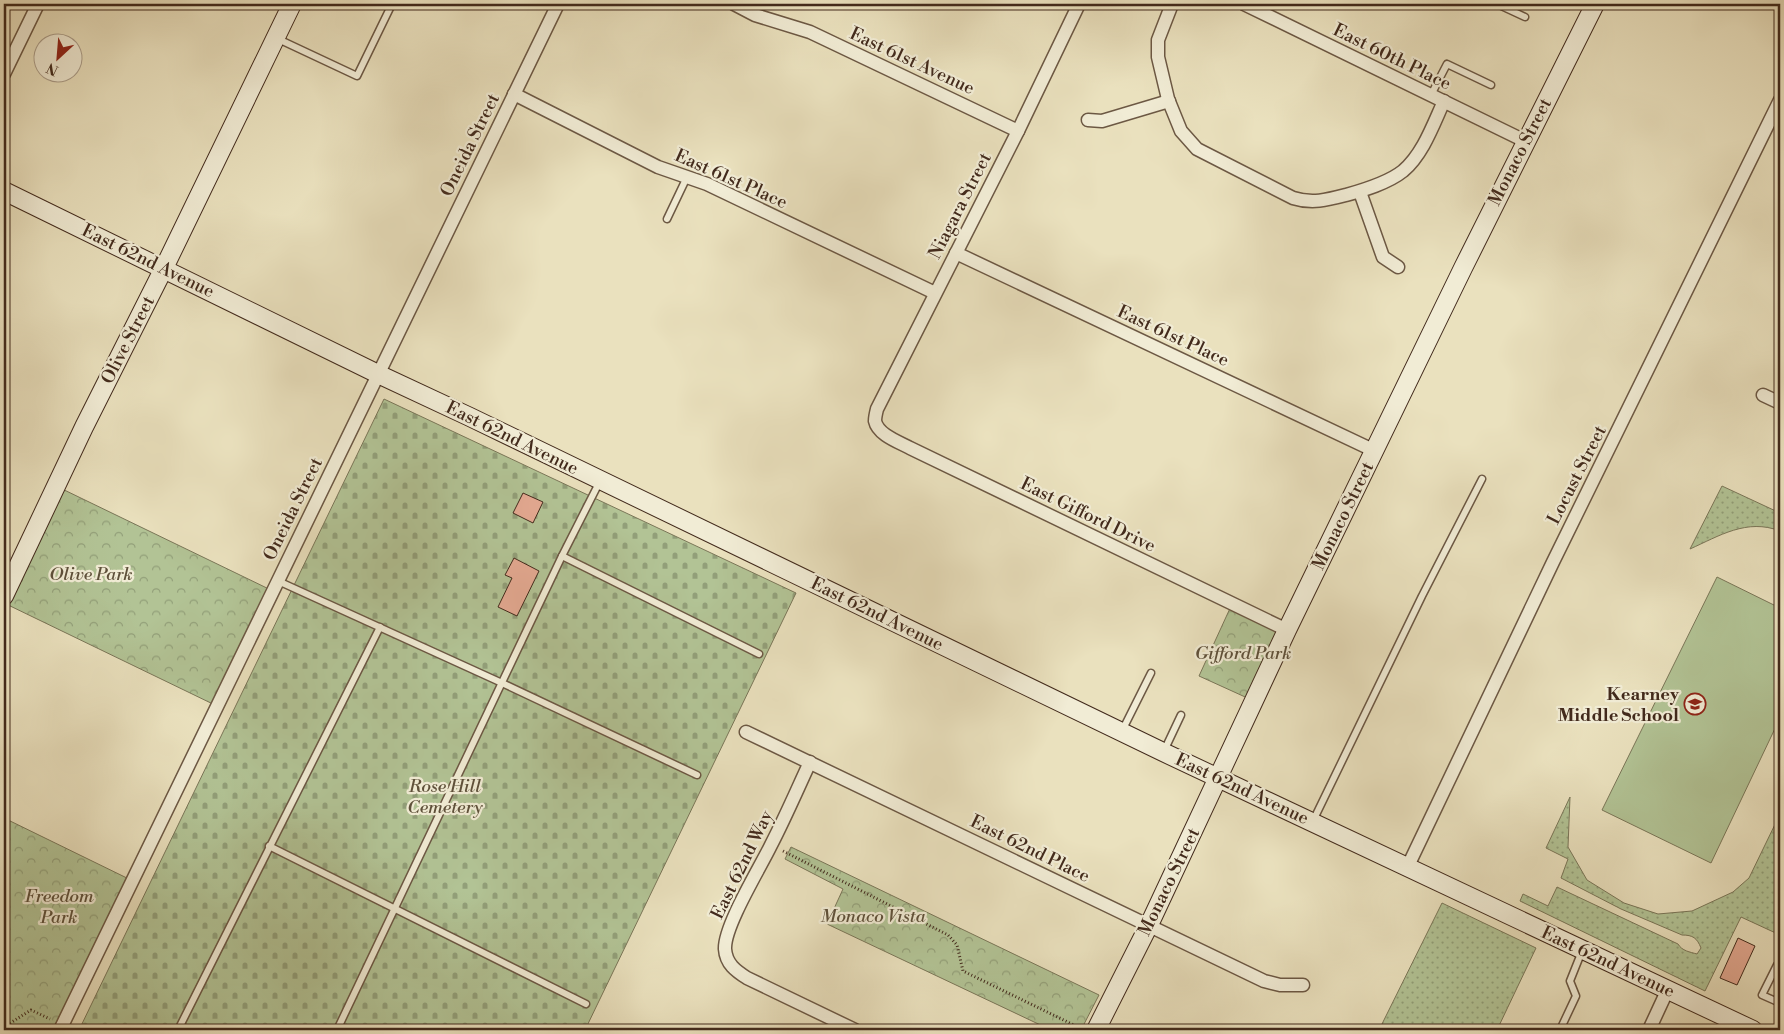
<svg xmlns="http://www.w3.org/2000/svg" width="1784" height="1034" font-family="'Libre Bodoni',serif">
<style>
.grass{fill:url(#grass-dots);stroke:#7a7658}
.cemetery{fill:url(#cemetery-stones);stroke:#7a7658}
.park{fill:url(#park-crowns);stroke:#7a7658}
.pitch{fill:#b2c395;stroke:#7a7658}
.building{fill:#e5aa93;stroke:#422a1c}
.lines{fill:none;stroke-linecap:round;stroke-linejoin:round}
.lane-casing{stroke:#6c5844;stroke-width:9}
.street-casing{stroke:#6c5844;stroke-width:15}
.secondary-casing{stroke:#422a1c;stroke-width:20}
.path{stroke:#422a1c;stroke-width:3;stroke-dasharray:1 2.5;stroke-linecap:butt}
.lane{stroke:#f1ecd5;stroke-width:6}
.street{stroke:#f1ecd5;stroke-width:12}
.secondary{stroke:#f1ecd5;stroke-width:18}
.labels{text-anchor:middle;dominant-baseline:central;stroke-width:4.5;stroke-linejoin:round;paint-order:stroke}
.street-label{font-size:18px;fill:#422a1c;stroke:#f1ecd5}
.park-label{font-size:18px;font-style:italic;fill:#5e503a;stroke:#f1ecd5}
.poi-label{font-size:18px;font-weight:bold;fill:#422a1c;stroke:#f1ecd5;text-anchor:end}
</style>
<defs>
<pattern id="grass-dots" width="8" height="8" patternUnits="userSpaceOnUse" patternTransform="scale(1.25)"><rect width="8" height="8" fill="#b2c395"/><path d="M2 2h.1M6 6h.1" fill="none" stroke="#929f79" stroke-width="1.8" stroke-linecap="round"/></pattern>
<pattern id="cemetery-stones" width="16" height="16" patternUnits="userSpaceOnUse" patternTransform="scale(1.25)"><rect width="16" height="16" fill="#b2c395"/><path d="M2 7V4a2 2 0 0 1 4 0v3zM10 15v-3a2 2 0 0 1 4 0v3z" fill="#929f79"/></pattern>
<pattern id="park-crowns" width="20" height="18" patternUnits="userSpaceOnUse" patternTransform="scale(1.25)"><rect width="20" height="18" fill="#b2c395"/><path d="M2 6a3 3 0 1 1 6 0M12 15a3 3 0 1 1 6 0" fill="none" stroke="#929f79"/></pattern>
</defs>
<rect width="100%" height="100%" fill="#eae1be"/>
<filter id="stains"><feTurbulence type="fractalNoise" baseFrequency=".004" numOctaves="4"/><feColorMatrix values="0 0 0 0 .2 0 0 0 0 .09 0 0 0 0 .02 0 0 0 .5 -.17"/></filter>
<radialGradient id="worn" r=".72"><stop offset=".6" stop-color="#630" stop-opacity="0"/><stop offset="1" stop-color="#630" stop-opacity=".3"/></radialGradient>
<!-- grass -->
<g class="grass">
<path d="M1722,486L1780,513V531C1747,518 1719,536 1690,549Z"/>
<path d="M1570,797L1568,847L1587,880L1624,903L1658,914L1692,911L1733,892L1749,878L1780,814V935L1741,917L1705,991L1520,901L1523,894L1548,906L1557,887L1678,944C1682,951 1690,952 1697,954L1701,948C1697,938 1693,935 1682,935L1621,909L1561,878L1568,859L1546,848Z"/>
<path d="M1442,903L1536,948L1497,1030H1379Z"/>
</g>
<!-- cemetery -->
<path class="cemetery" d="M384,399L796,593L585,1030H79Z"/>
<!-- park -->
<g class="park">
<path d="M56,486L273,591L217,706L4,603Z"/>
<path d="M1232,604L1287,630L1254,701L1199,676Z"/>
<path d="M4,818L133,881L60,1030H4Z"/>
<path d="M791,847L1099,995L1081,1030H1051L827,924L843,889L785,859Z"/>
</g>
<!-- pitch -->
<path class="pitch" d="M1717,577L1780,608V718L1711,863L1602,810Z"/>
<!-- building -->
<g class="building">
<path d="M523,493L543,502L533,523L513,513Z"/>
<path d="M514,558L539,571L517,616L498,607L512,578L505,575Z"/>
<path d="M1738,938L1755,946L1737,985L1720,978Z"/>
</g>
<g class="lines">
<!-- lane casing -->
<g class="lane-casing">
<g id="lane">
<path d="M1497,4L1525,17"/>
<path d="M276,38L357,76L392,4"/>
<path d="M1431,95L1447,64L1491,85"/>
<path d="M667,219L687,177"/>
<path d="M562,556L759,654"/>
<path d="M278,581L502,683L697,775"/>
<path d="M1122,731L1151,673"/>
<path d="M1164,751L1181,715"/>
<path d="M1313,821L1422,596L1482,479"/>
<path d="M269,846L586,1004"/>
<path d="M1780,967L1777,965L1762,995L1780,1003"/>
<path d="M178,1030L380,627"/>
<path d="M337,1030L562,556L600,481"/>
<path d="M1560,1030L1576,996L1570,981L1582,951"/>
</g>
</g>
<!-- street casing -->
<g class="street-casing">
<g id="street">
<path d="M734,4L755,15L810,32L1018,131"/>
<path d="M1079,4L1018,131L877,409C876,413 875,418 875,421C878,435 899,442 910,448L1287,630"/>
<path d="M1172,4L1158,40V57L1168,99L1181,131L1197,149L1293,198C1312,204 1327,200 1346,195C1364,190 1388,183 1403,171C1423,154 1433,125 1444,101"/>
<path d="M1244,4L1525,141"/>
<path d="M4,74L38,4"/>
<path d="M514,94L658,167L707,184L935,293"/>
<path d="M1088,120L1102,121L1169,101"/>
<path d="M1360,192L1383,257L1398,267"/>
<path d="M956,253L1375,451"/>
<path d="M1763,395L1780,403"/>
<path d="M746,732L1264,981L1280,985H1303"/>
<path d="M810,762C797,790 785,818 771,845C760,868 724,926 725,949C726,964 736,971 747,978L855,1030"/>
<path d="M1408,866L1553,562L1780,100"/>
<path d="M60,1030L558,4"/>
<path d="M1649,1030L1668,989"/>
</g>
</g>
<!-- secondary casing -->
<g class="secondary-casing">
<g id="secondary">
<path d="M4,191L378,374L470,417L1163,752L1753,1030"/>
<path d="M4,596L84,427L164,268L292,4"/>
<path d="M1096,1030L1149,925L1287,630L1463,268L1595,4"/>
</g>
</g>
<!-- path -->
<g class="path">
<path d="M783,851L948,935L957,945L963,971L1080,1028"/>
<path d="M4,1027L31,1010L50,1019"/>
</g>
<!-- lane -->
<use href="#lane" class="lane"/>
<!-- street -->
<use href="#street" class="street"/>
<!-- secondary -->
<use href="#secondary" class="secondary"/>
</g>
<!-- icons -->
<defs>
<g id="school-ring" transform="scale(1.125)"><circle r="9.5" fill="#f1ecd5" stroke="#8f2418" stroke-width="1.5"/><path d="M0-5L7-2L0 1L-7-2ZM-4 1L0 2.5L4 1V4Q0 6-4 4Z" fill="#8f2418"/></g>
</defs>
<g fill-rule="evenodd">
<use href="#school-ring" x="1695" y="704"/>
</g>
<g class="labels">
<!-- street labels -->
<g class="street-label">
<text transform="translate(1392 57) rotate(26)">East 60th Place</text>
<text transform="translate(912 61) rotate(25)">East 61st Avenue</text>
<text transform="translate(470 145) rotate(-64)">Oneida Street</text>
<text transform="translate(1520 152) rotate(-63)">Monaco Street</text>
<text transform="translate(731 179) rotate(24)">East 61st Place</text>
<text transform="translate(960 206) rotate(-63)">Niagara Street</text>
<text transform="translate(148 261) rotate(26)">East 62nd Avenue</text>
<text transform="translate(1173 336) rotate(25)">East 61st Place</text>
<text transform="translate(128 340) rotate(-63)">Olive Street</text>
<text transform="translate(512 438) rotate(26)">East 62nd Avenue</text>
<text transform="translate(1577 475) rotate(-63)">Locust Street</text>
<text transform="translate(293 509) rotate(-64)">Oneida Street</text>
<text transform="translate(1088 515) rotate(26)">East Gifford Drive</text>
<text transform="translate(1343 516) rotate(-64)">Monaco Street</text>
<text transform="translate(877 614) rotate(26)">East 62nd Avenue</text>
<text transform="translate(1242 789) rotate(25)">East 62nd Avenue</text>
<text transform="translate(1030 849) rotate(26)">East 62nd Place</text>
<text transform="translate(742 865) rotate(-64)">East 62nd Way</text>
<text transform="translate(1169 882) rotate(-64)">Monaco Street</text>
<text transform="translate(1608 962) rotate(25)">East 62nd Avenue</text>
</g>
<!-- park labels -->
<g class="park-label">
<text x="91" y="574">Olive Park</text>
<text x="1243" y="653">Gifford Park</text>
<text x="445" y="786">Rose Hill<tspan x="445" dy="21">Cemetery</tspan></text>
<text x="59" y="896">Freedom<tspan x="59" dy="21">Park</tspan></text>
<text x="873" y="916">Monaco Vista</text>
</g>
<!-- poi labels -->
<g class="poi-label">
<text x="1679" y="694">Kearney<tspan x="1679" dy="21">Middle School</tspan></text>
</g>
</g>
<!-- margin -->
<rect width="1784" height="1034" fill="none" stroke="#eae1be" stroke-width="20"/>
<rect x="5" y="5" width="1774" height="1024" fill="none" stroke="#422a1c" stroke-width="2.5"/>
<rect x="10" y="10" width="1764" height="1014" fill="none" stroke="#422a1c"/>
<!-- north arrow -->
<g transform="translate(58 58) rotate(206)"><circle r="24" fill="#f1ecd5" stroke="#ab9e8b"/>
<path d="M0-4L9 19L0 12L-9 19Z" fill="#8f2418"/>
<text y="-8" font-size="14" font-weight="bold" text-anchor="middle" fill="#422a1c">N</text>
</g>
<rect width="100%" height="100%" filter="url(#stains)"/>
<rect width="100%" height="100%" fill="url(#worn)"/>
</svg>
